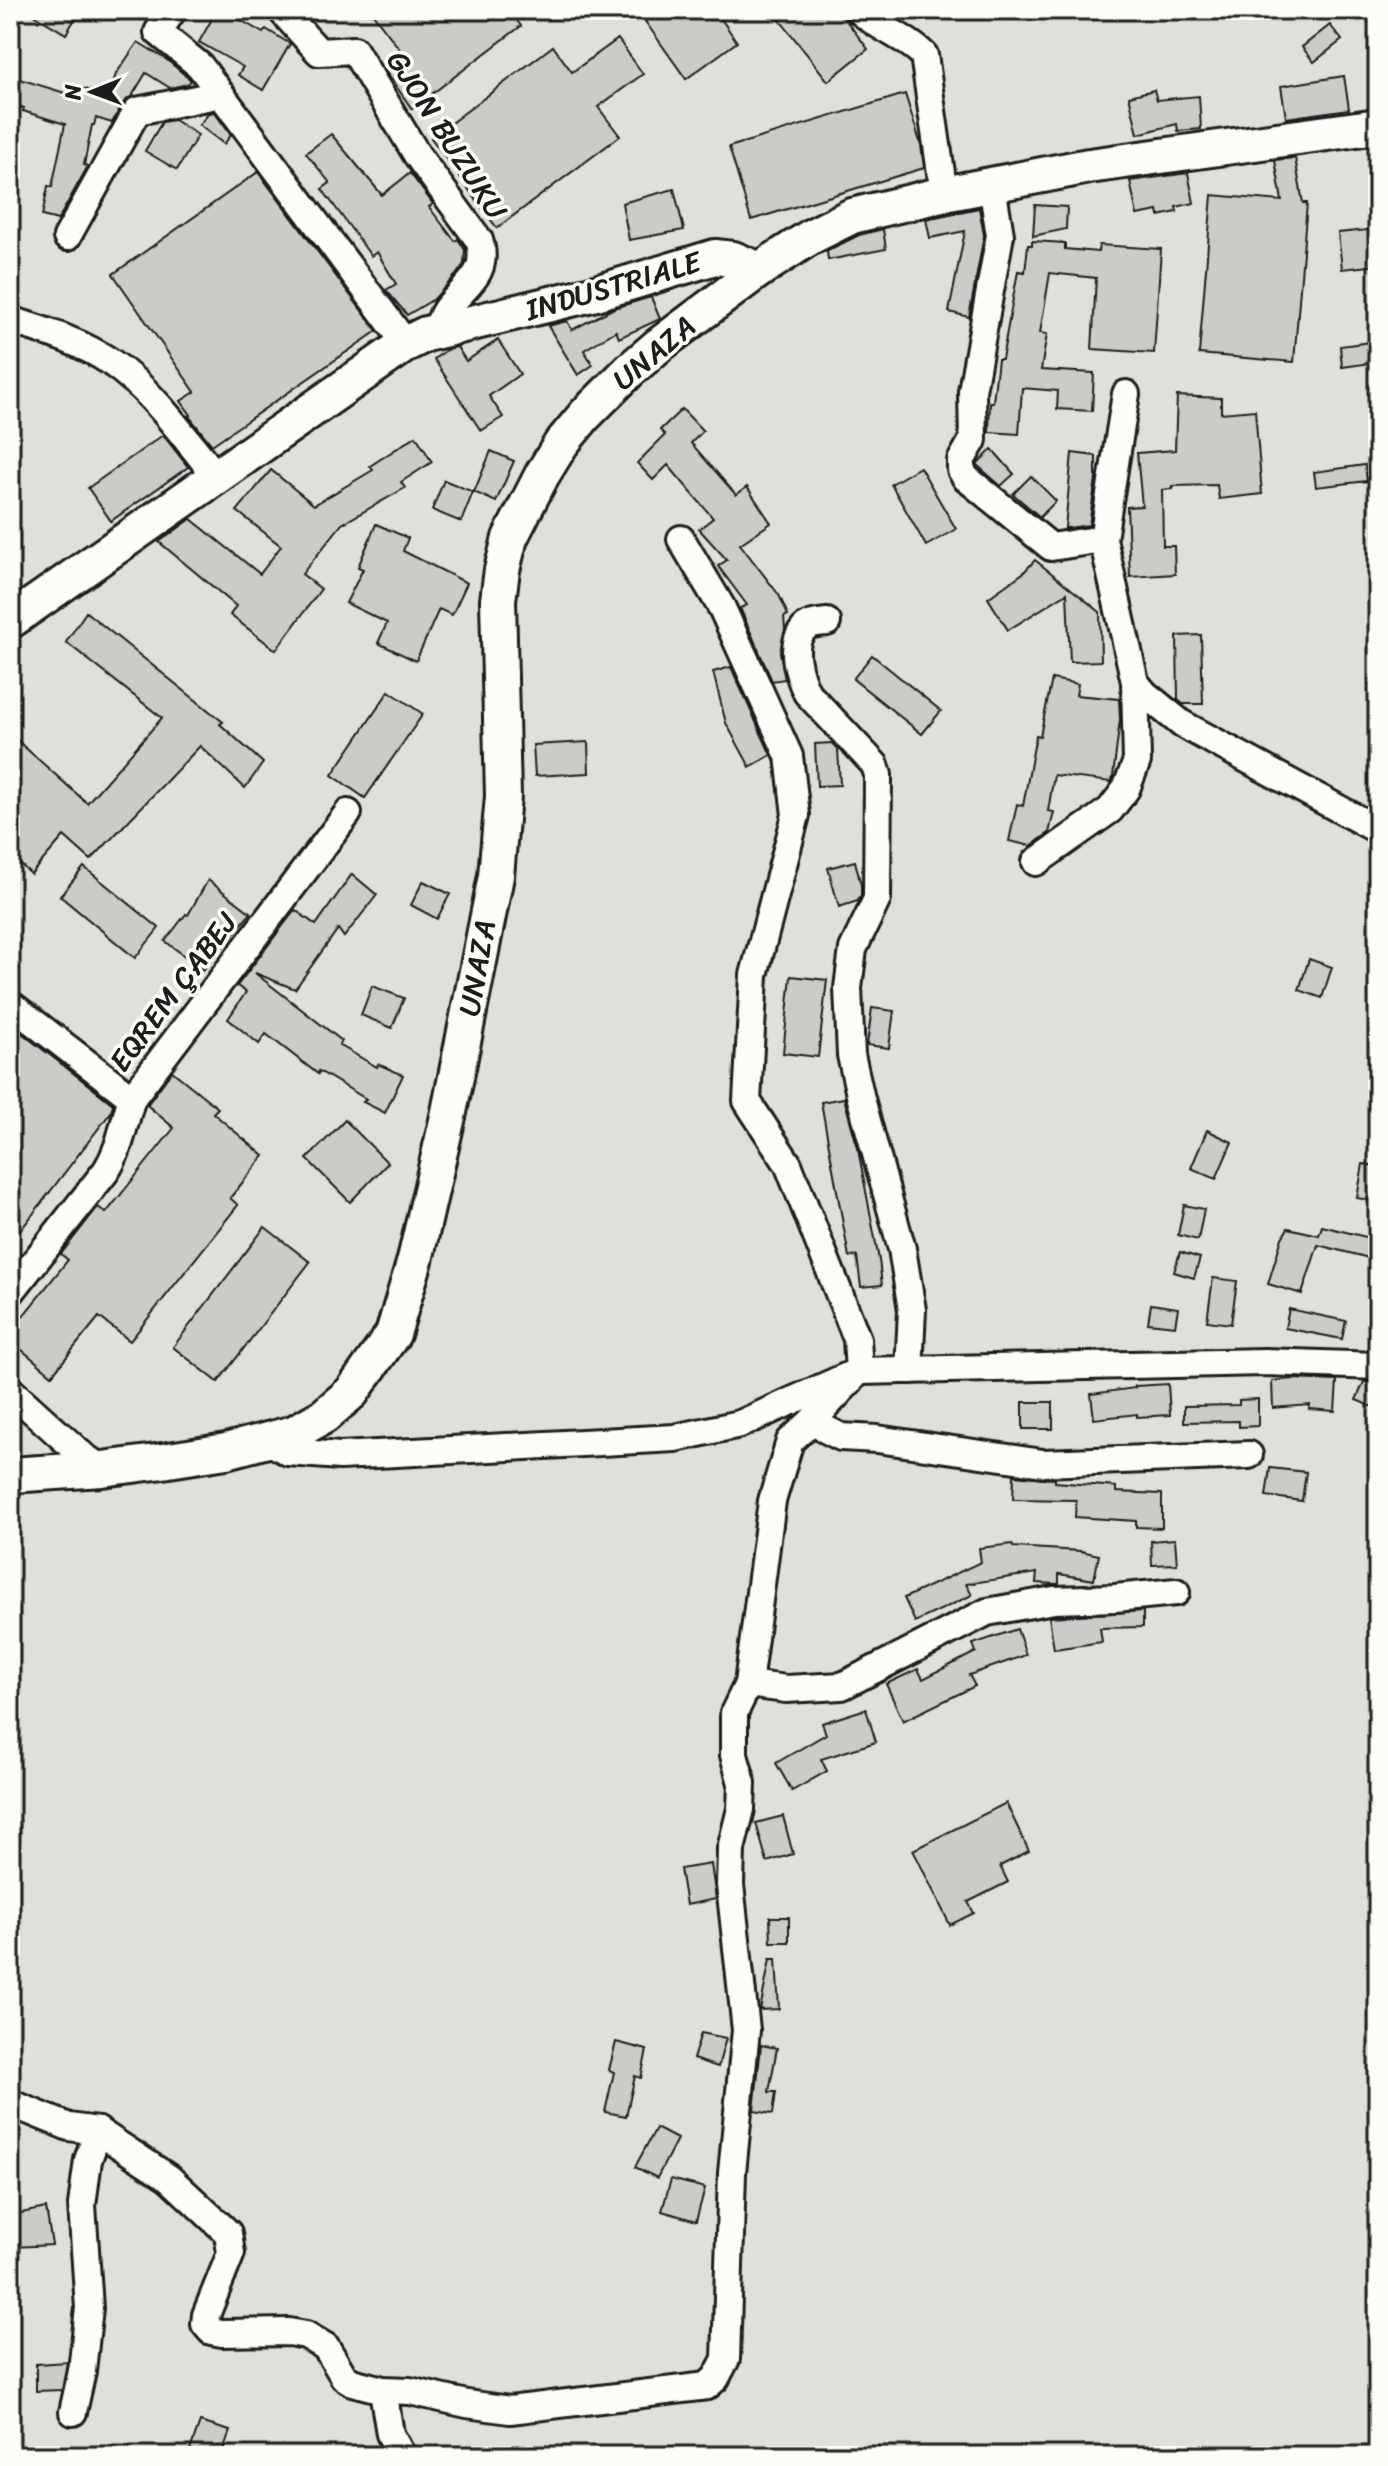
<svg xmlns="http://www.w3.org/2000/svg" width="1388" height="2466" font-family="Sriracha,sans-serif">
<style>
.green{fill:#e0dfdb;stroke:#7e7e7c;stroke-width:2}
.building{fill:#cccbc8;stroke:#1c1c1c;stroke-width:2}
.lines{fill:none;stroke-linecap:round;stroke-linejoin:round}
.minor-casing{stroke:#1c1c1c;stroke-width:32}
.major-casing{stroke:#1c1c1c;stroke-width:40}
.minor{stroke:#fdfcf7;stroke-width:26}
.major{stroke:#fdfcf7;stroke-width:34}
.labels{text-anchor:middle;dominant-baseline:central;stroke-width:7;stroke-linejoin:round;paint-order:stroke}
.street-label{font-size:30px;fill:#1c1c1c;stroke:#fdfcf7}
</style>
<rect width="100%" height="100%" fill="#fdfcf7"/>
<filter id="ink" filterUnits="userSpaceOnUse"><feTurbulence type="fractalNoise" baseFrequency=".0125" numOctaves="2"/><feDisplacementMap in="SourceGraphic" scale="16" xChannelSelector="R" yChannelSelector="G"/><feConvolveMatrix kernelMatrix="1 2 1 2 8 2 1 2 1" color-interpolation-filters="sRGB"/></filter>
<g filter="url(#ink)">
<!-- green -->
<rect class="green" x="10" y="10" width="1368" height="2446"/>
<!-- building -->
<g class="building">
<path d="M26,10H80L66,34Z"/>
<path d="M217,10H223L263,33L266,29L290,44L263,90L238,75L243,67L199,42Z"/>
<path d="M370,10H509L521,26L412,109L384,69L404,55Z"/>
<path d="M651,10H715L737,42L686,79L642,17Z"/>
<path d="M772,10H838L868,49L828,81Z"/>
<path d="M1330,25L1342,40L1314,62L1302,47Z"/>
<path d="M618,39L643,74L598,107L620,136L497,228L431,138L553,46L572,72Z"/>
<path d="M138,42L167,60L191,80L188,84L170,88L146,73L132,96L123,103L112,123L96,118L94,125H92L84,165L88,166L58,220L42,216L48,186L52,187L65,124L23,111L24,108L10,104V76L78,97L81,88L109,96L116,74Z"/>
<path d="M1344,76L1349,109L1286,118L1281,86Z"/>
<path d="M1154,90L1157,100L1199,96L1201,129L1178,131L1177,124L1138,134L1129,96Z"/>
<path d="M905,94L921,145L924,168L751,220L729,147Z"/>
<path d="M214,112L231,135L224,144L199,125L209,113Z"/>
<path d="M174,120L198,135L177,170L145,151L162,122Z"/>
<path d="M331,134L382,195L410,173L433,204L429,207L455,241L458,239L465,250L464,264L456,275L434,299L407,315L386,290L396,284L377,252L371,256L322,189L330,183L306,153Z"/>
<path d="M1295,158L1303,203H1307L1294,362L1199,354L1212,195L1282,201L1275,160Z"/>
<path d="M258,172L377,331L212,445L189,416L191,415L181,401L195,392L113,274Z"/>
<path d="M1188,173L1194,203L1176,207L1177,212L1159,216L1158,211L1137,215L1130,181Z"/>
<path d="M674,189L684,230L629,240L622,203Z"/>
<path d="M1035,205L1067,207L1066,229L1033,236Z"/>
<path d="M979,208L984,235L969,317L949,312L965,231L930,238L926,219Z"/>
<path d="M883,229L886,249L828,260L827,251L859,235Z"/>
<path d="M1378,229V265L1342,269L1338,233Z"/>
<path d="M1032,241L1065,243V249L1098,252L1099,245L1161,249L1154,353L1092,349L1096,278L1050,273L1040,333L1047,334L1041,370L1094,373L1092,411L1057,409L1058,391L1022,388L1019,434L989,432L990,402H993L998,359H1002L1018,271L1025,272L1028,245H1032Z"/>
<path d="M651,297L660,319L619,338L616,331L584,350L593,365L578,375L548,326L567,321L572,330L614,308Z"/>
<path d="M498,340L520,374L489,396L503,417L481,431L434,359L448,349L457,347L466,361Z"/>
<path d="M1378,341V362L1342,367L1340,346Z"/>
<path d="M1177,396L1221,398V413L1255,410L1262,494L1219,499L1217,485L1172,486V489L1162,490L1163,546H1174L1175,574L1130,577L1127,507L1142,506L1137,453L1175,450Z"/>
<path d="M682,409L703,431L691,443L736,495L747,487L771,523L740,544L779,595L788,615L784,617L785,629L780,652L785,679L772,681L740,608L747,605L718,566L727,560L699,529L713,518L668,465L653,480L637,463L665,435L660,430Z"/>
<path d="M163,435L188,467L111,521L88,488Z"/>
<path d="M416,436L432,462L401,482L405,488L342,524L302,574L321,589L276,650L230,615L236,606L159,542L191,519L260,574L281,546L237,511L271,470L314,505L373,470L370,466Z"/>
<path d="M992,449L1014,474L1001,486L977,465Z"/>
<path d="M491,451L514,461L496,502L474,492Z"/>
<path d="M1072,453L1096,456V479L1089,525L1069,528H1065Z"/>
<path d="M1365,465L1367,481L1316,487L1314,472Z"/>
<path d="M920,467L956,529L926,546L891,484Z"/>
<path d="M1031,476L1056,501L1040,517L1013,494Z"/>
<path d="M444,480L473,492L461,522L432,510Z"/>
<path d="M376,524L408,538L403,551L467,583L452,615L439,609L416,661L378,643L387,623L346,603L363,569L358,567Z"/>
<path d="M1035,560L1100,612L1101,661L1070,662L1067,593L1008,630L988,598L1023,573Z"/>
<path d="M86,612L223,722L220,724L263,763L245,788L200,746L91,860L64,836L31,874L10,855V734L87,803L162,718L66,642Z"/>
<path d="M1201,635L1203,704H1183L1178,700L1177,636Z"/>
<path d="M872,655L941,711L922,734L853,679Z"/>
<path d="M731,667L771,755L750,767L726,723L713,672Z"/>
<path d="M1052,679L1078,684L1076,695L1119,699L1120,719L1113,777L1111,782L1054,775L1048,811L1054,812L1049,833L1031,846L1009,841L1017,804L1023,806L1036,735L1040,736Z"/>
<path d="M389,691L423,714L365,798L332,775Z"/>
<path d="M588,742L589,773L535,776L533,745Z"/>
<path d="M832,743L838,749L840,785L817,786L815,744Z"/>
<path d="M855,861L861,885V895L858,901L839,907L828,868Z"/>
<path d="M84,867L159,928L135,958L60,896Z"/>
<path d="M352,874L377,895L344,937L338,929L295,989L255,973L342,1041L339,1045L377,1067L378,1064L403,1075L385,1113L363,1102L366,1099L319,1071L318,1074L266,1034L259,1044L228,1019L246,992L237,986L295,910L316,925Z"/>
<path d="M208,880L251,913L203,970L165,941L186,914L188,915Z"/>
<path d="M423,881L450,894L437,919L411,905Z"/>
<path d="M1309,959L1332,967L1322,998L1299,990Z"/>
<path d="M791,976L827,980L818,1057L783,1053Z"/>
<path d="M372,986L404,998L392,1028L361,1015Z"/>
<path d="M872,1008L894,1011L889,1048L867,1045Z"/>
<path d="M10,1024L113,1104L111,1112L10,1244Z"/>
<path d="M172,1071L218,1108L213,1113L264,1156L230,1198L238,1205L130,1341L99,1317L52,1375L10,1340V1332L68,1260L61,1254L98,1207L106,1213L174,1128L147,1105Z"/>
<path d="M844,1098L858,1149L879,1260L882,1285L861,1287L857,1256L849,1257L821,1102Z"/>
<path d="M345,1120L388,1163L350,1202L307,1159Z"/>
<path d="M1207,1130L1232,1142L1216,1179L1191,1168Z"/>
<path d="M1363,1164L1378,1166V1202L1357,1198Z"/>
<path d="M1184,1205L1204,1209L1198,1240L1178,1235Z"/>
<path d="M1322,1226L1378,1240L1373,1259L1318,1245L1302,1294L1268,1284L1282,1238L1288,1228L1319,1235Z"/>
<path d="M265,1227L310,1262L218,1382L173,1347Z"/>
<path d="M1180,1252L1200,1258L1194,1278L1174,1272Z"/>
<path d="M1213,1278L1237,1281L1231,1324L1207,1321Z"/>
<path d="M1151,1304L1178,1308L1175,1326L1148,1323Z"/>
<path d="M1289,1309L1346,1321L1342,1339L1285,1328Z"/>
<path d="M1293,1379L1337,1381L1335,1411L1309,1409L1310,1405L1273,1408L1272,1381Z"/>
<path d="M1364,1382H1378V1394L1373,1407L1356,1400Z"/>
<path d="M1168,1384L1170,1415L1137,1417V1414L1094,1419L1091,1394L1135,1388V1386Z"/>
<path d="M1258,1399V1426L1239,1427V1421L1184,1422V1406L1239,1405V1400Z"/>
<rect x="1023" y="1402" width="30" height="27"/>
<path d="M1270,1468L1306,1472L1302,1501L1266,1496Z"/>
<path d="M1014,1475L1055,1479V1482L1116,1487V1492L1162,1494V1528L1136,1527V1521L1075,1517L1076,1500L1013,1499Z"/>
<path d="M1175,1539L1177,1564L1152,1565L1151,1541Z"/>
<path d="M1012,1544L1013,1547L1081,1551L1099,1555L1094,1580L1059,1574V1584L1036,1583L1037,1573L966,1584L972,1595L915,1622L904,1598L981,1562L979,1548Z"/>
<path d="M1143,1611V1627L1100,1628L1102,1642L1054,1649L1049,1617Z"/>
<path d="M1017,1629L1026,1655L969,1675L975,1686L903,1721L886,1684L918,1669L923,1679L976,1652L973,1644Z"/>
<path d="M866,1709L876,1742L821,1759L827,1771L792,1791L776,1763L826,1734L822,1723Z"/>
<path d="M1006,1803L1029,1851L1000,1866L1008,1882L968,1902L974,1913L950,1925L913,1850Z"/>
<path d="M783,1816L793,1854L767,1862L756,1823Z"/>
<path d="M711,1864L716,1899L686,1905L680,1869Z"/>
<path d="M770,1917H789V1942H771Z"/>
<path d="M770,1959H776L779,2009L760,2010Z"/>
<path d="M701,2033L726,2038L718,2067L693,2059Z"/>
<path d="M616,2042L647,2050L641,2078L635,2076L626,2116L605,2112L614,2072L609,2070Z"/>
<path d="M761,2045L777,2048L769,2092H776L773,2114L754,2111Z"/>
<path d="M656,2128L677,2139L657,2178L635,2167Z"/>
<path d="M671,2179L705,2188L696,2221L662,2211Z"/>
<path d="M46,2208L52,2245L14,2247L11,2215Z"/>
<path d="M67,2362L62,2390L36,2391V2364Z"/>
<path d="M200,2422L230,2431L221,2456H188Z"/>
</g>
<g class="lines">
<!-- minor casing -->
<g class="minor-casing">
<g id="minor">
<path d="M173,10L158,32L200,66L406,344"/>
<path d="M281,10L319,52L354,50L417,155L479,240C490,273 466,285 447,308C442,314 439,324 436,332"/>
<path d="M859,10C879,29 905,36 924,55L944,194"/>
<path d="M992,186L1000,235L972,391L973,440L961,461V470L966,478L1051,547L1103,539"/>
<path d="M67,237L137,111L221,94"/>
<path d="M10,320C45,331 82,342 112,363C154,392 185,439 217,477"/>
<path d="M827,622C819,623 808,623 803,630C789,646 799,677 807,693L875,765L878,775L877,899L853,949L848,988L851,1055L861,1099L902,1249L912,1310L909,1370"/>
<path d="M1135,682L1145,694L1182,724L1378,830"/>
<path d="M1036,862L1110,810L1126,789L1137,761L1135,682L1103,539L1126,394"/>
<path d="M10,1004L132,1098"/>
<path d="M10,1293L106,1171C121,1148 123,1124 132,1098L348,813"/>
<path d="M10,1390L83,1456L102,1469"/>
<path d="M814,1419L827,1430L841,1437L877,1439L1043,1463L1249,1455"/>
<path d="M269,1441L288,1452L340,1456L675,1438L740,1424L859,1371L1265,1362L1378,1366"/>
<path d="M748,1684L786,1689L842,1686L987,1612L1054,1600L1115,1598L1176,1592"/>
<path d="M10,2103L69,2127L98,2131L169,2178L228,2233L231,2253L206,2315L205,2324L211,2331L222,2333L289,2332L306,2335L326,2347L344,2377L352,2382L383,2390L410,2391L467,2404L510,2410L707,2386L716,2378L726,2359L732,2173L746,2030L730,1885L731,1849L741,1809L742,1783L734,1755V1713L748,1684L772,1501L790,1441L814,1419L859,1371L857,1339L788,1164L747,1101L754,975L796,815L789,756L722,608L681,539"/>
<path d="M383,2390L390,2434L402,2456"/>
<path d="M73,2412L82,2371L89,2308L82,2205L88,2160L98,2131"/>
</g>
</g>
<!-- major casing -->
<g class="major-casing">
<g id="major">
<path d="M10,621L406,344L426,334L596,293L715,257L733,259L759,270L812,236L852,216L944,194L1089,166L1378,126"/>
<path d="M10,1475L102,1469L156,1462L226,1451L294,1433L324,1416L352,1392L393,1334L415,1260L449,1112L496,876L503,796L498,600L502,570L510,538L542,475L561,444L585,415L630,370L659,345L759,270"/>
</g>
</g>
<!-- minor -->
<use href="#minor" class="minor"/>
<!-- major -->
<use href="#major" class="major"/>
</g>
</g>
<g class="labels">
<!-- street labels -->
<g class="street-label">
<text transform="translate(447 135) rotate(57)">GJON BUZUKU</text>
<text transform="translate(613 286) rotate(-16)">INDUSTRIALE</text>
<text transform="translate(654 353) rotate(-40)">UNAZA</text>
<text transform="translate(477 968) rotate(-80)">UNAZA</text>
<text transform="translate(173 992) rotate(-53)">EQREM ÇABEJ</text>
</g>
</g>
<!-- margin -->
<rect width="1388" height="2466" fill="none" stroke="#fdfcf7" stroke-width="40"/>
<rect x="20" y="20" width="1348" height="2426" fill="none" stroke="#1c1c1c" stroke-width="3" filter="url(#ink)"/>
<!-- north arrow -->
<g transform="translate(92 92) rotate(269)" stroke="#fdfcf7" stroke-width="6" paint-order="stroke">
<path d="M0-6L14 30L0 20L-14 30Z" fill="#1c1c1c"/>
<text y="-12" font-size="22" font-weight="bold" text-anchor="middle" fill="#1c1c1c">N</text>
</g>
</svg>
